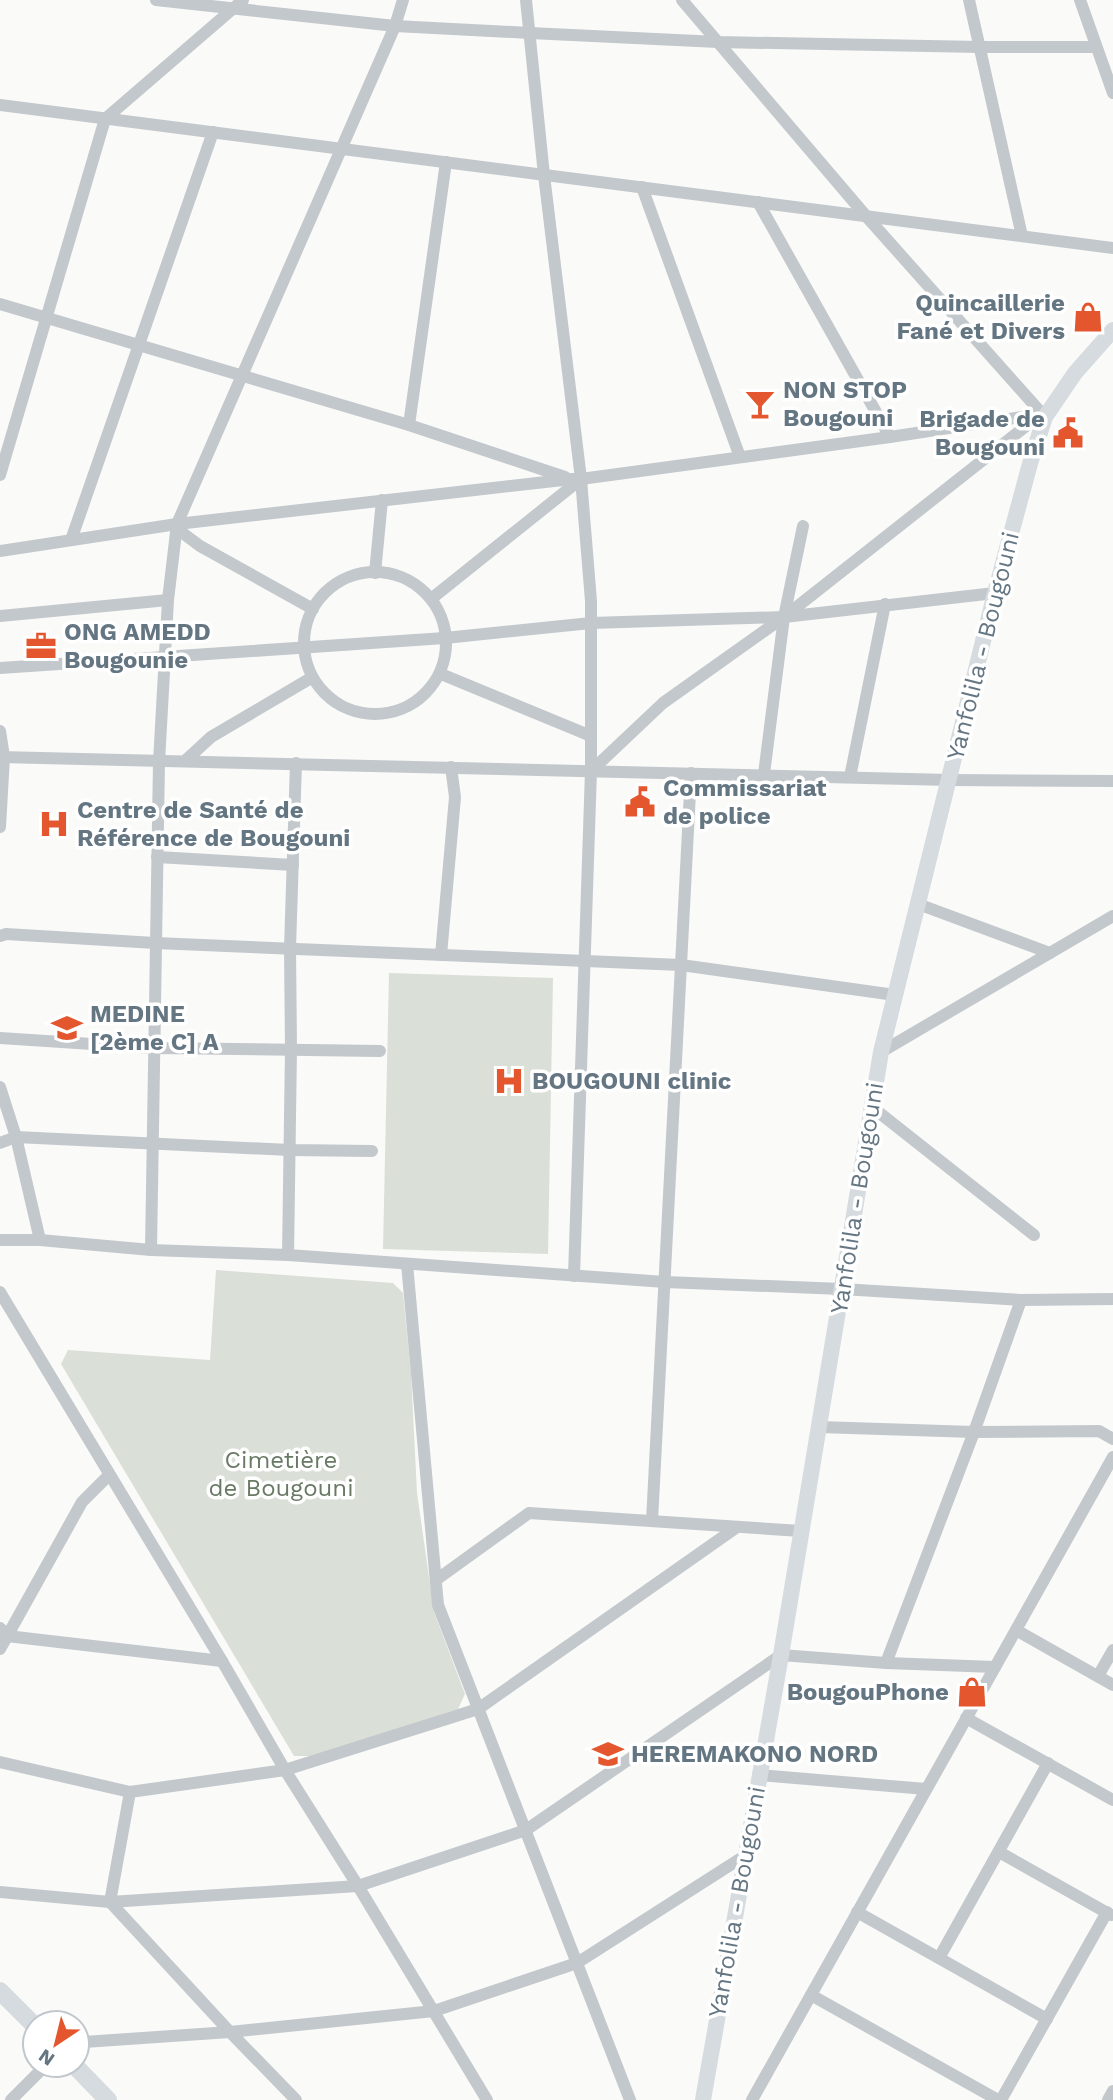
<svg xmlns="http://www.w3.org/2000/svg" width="1113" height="2100" font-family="'Work Sans',sans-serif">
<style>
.green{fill:#dadfd7}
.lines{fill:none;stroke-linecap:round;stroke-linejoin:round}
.minor{stroke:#c3c8cc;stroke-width:12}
.major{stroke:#d6dbdf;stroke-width:16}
.highway{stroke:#d6dbdf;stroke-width:18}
.labels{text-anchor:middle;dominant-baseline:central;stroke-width:7;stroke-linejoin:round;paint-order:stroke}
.poi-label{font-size:24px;font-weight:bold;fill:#657683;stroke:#fff;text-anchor:start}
.street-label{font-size:24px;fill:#657683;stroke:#fff}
.park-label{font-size:24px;fill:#687a64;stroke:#fff}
</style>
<rect width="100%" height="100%" fill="#fafaf8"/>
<!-- green -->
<g class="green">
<path d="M389,973L553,978L548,1254L383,1249Z"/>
<path d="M216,1270L393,1283L403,1293L411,1373L417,1493L434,1612L465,1694L458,1709L312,1756H294L61,1364L68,1350L210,1360Z"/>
</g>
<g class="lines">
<!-- minor -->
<g class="minor">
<path d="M156,0L395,26L530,33L718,42L980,47H1096"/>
<path d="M526,0L544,175L581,479L591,601V771L574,1276"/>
<path d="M682,0L866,216L1045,417"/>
<path d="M969,0L1022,236"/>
<path d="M1080,0L1113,93"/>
<path d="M0,105L1113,248"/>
<path d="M642,187L740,457"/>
<path d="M758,202L890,437"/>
<path d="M0,304L409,425L565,477"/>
<path d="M409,425L446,162"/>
<path d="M0,475L105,119L243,0"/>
<path d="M176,528L200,546L313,609"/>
<path d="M71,540L213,132"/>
<path d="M0,551L177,524L572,479H581L890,437L1041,414L1045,417"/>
<circle cx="375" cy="643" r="71"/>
<path d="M375,573L382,500"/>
<path d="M431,599L581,479"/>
<path d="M0,616L168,600"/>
<path d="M0,668L445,638L591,623L784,617L995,593"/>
<path d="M441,674L591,736"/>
<path d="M0,731L4,757L0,827"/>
<path d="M0,757L950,780L1113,781"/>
<path d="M185,761L211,737L311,678"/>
<path d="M591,771L663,703L784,617L1040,415"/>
<path d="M764,774L784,617L803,526"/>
<path d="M850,777L885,604"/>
<path d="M157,857L293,865"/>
<path d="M918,904L1050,953"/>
<path d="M0,936L6,934L155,943L681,965L895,995"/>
<path d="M441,955L455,797L451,767"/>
<path d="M0,1038L153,1048L380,1051"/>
<path d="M881,1052L1113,916"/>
<path d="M0,1087L16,1137L40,1240"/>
<path d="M872,1107L1034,1235"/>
<path d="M0,1143L16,1137L290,1150L372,1151"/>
<path d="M0,1240H40L151,1250L288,1255L665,1282L842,1289L1021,1300L1113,1299"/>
<path d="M151,1250L159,762L168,600L177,524L395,26L403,0"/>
<path d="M288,1255L291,1049L290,948L296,763"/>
<path d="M407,1264L438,1605L630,2100"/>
<path d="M0,1292L222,1661L285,1770L358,1886L487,2100"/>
<path d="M819,1427L974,1432L1099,1431L1113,1439"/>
<path d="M652,1521L691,773"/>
<path d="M436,1580L529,1513L801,1531"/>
<path d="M0,1628L7,1636L222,1661"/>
<path d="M1016,1630L1113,1685"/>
<path d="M0,1649L82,1502L109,1475"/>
<path d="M886,1663L974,1432L1021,1300"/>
<path d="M1098,1676L1113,1650"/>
<path d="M966,1718L1113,1800"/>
<path d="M0,1762L130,1792L285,1770L478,1709L737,1527"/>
<path d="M758,1775L926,1789"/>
<path d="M130,1792L110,1902L230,2032L296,2100"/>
<path d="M999,1852L1111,1915"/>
<path d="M0,1892L110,1902L358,1886L526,1830L781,1655L886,1663L995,1667"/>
<path d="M857,1912L1047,2019"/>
<path d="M939,1958L1048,1763"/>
<path d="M811,1995L998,2100"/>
<path d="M77,2045L84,2042L230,2032L434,2011L577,1963L746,1855"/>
<path d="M11,2100L46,2065"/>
<path d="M752,2100L1113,1457"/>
<path d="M1001,2100L1107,1912"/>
<path d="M1108,2100L1113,2091"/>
</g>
<!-- major -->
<path class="major" d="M703,2100L781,1655L881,1052L995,593L1031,460L1045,417L1075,373L1113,330"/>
<!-- highway -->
<g class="highway">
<path d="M0,1991L35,2026"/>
<path d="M74,2065L108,2100"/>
</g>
</g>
<!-- icons -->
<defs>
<g id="shop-bare" transform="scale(2.415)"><path d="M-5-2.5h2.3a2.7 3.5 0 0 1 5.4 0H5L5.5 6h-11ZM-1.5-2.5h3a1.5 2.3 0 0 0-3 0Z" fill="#e4572e" stroke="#fff" stroke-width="2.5" paint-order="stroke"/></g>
<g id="bar-bare" transform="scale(2.415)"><path d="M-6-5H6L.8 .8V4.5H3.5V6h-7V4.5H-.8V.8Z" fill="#e4572e" stroke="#fff" stroke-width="2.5" paint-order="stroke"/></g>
<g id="civic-bare" transform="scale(2.415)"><path d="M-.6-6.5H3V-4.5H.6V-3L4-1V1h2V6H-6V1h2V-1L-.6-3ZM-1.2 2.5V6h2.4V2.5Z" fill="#e4572e" stroke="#fff" stroke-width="2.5" paint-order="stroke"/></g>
<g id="office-bare" transform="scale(2.415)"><path d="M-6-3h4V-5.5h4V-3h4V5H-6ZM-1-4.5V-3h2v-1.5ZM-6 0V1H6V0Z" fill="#e4572e" stroke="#fff" stroke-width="2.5" paint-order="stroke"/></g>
<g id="hospital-bare" transform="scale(2.415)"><path d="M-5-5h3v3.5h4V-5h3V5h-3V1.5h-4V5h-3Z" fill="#e4572e" stroke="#fff" stroke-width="2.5" paint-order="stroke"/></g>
<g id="school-bare" transform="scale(2.415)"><path d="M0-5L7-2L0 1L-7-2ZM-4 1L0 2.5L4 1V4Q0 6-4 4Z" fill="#e4572e" stroke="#fff" stroke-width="2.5" paint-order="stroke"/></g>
</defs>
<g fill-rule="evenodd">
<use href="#shop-bare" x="1088" y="317"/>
<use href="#bar-bare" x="760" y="404"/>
<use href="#civic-bare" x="1068" y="433"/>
<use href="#office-bare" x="41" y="646"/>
<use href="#civic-bare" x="640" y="802"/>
<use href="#hospital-bare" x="54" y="824"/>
<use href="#school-bare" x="67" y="1028"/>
<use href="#hospital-bare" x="509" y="1081"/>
<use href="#shop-bare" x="972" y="1692"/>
<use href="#school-bare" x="608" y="1754"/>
</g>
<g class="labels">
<!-- poi labels -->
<g class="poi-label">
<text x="1065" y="303" text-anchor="end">Quincaillerie<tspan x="1065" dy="28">Fané et Divers</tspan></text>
<text x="783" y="390">NON STOP<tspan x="783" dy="28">Bougouni</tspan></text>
<text x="1045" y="419" text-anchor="end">Brigade de<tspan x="1045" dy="28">Bougouni</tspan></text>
<text x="64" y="632">ONG AMEDD<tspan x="64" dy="28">Bougounie</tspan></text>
<text x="663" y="788">Commissariat<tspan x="663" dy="28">de police</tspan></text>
<text x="77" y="810">Centre de Santé de<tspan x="77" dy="28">Référence de Bougouni</tspan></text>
<text x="90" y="1014">MEDINE<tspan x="90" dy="28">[2ème C] A</tspan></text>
<text x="532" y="1081">BOUGOUNI clinic</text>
<text x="949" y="1692" text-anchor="end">BougouPhone</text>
<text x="631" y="1754">HEREMAKONO NORD</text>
</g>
<!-- street labels -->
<g class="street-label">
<text transform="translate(983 646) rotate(-76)">Yanfolila - Bougouni</text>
<text transform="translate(857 1198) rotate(-81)">Yanfolila - Bougouni</text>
<text transform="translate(737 1902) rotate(-80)">Yanfolila - Bougouni</text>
</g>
<!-- park labels -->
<g class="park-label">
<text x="281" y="1460">Cimetière<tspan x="281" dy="28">de Bougouni</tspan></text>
</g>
</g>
<!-- north arrow -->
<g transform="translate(56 2044) rotate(215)"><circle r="33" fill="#ffffff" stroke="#c1c8cd" stroke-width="2"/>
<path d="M0-5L12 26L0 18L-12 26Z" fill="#e4572e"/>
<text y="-10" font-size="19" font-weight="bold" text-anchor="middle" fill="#657683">N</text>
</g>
</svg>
